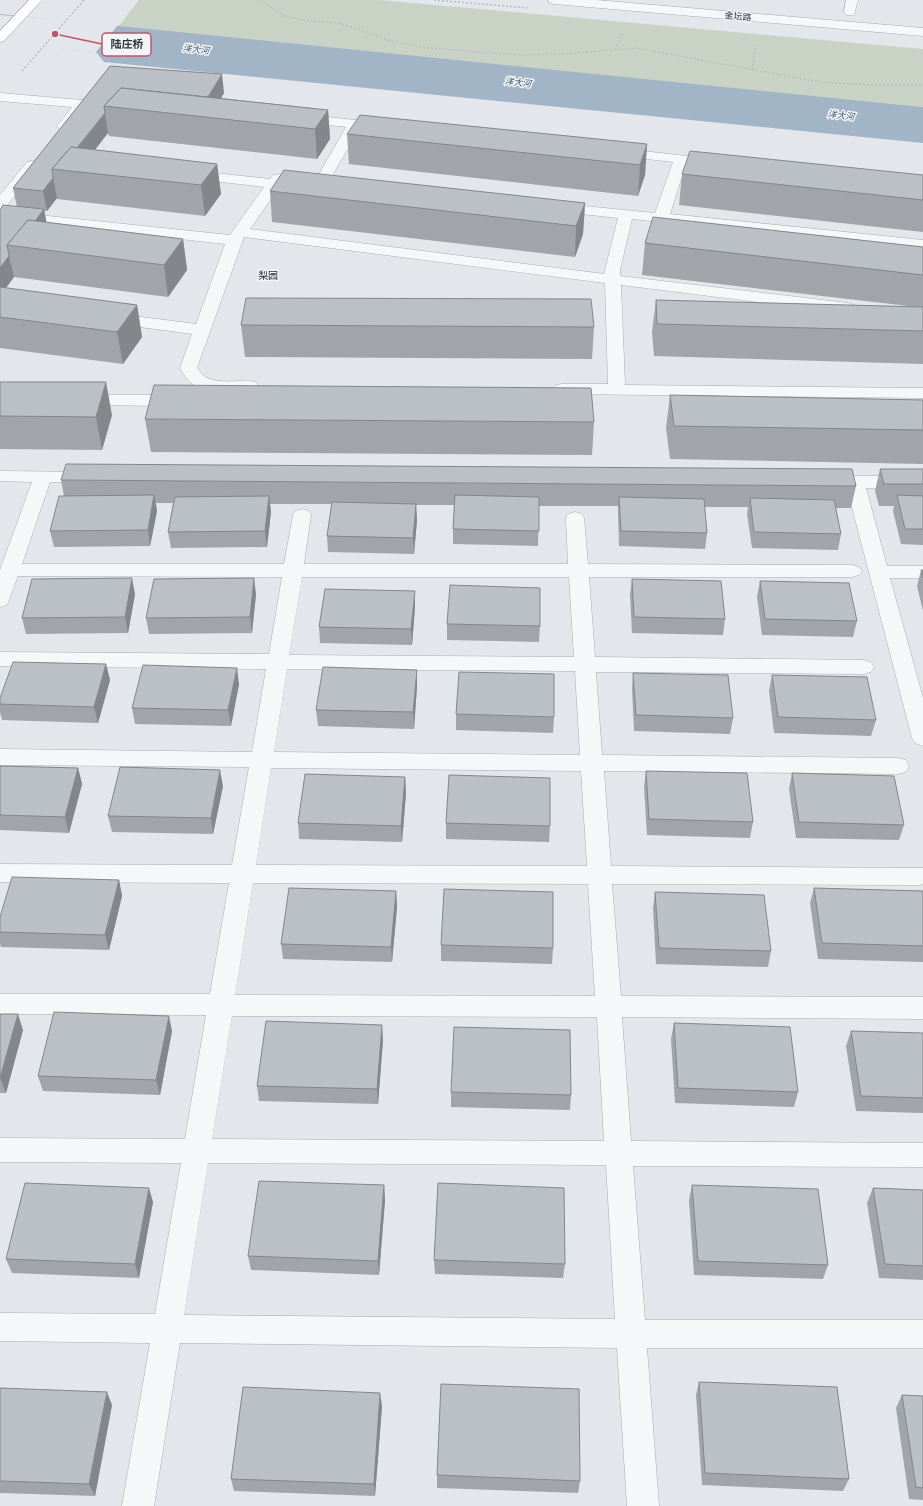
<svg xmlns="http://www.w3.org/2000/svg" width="923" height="1506" font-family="'Public Sans','Noto Sans SC',sans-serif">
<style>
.green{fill:#c9d3c5}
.water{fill:#a2b5c6}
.pier{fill:#e3e6ea}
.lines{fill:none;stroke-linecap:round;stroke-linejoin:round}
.minor-casing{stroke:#a9adb4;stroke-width:1}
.highway-casing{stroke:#8c949f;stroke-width:1}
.path{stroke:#babdc2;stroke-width:1.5;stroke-dasharray:2 2;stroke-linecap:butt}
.minor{fill:#f6f7f9;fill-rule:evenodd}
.highway{fill:#fff;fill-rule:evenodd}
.wall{fill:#a1a5aa}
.shaded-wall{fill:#83868b}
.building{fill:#bbc0c6;stroke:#83868b}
.labels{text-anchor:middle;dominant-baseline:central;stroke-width:3;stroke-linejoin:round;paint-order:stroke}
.far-street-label{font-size:9px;fill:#2d3540;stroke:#f3f5f7}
.far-water-label{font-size:9px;font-style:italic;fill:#3b5570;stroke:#f3f5f7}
.far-quarter-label{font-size:10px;fill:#1f2631;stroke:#f3f5f7}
.leader{fill:none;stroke:#c1566a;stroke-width:1.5}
.callout-dot{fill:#c1566a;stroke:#f3f5f7;stroke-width:1.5}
.callout{fill:#f3f5f7;stroke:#c1566a;stroke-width:1.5}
.callout-label{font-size:11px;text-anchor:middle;font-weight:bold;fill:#2d3540}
</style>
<rect width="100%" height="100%" fill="#e3e6ea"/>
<!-- green -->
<path class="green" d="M139,0H379L923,49V107L118,27Z"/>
<!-- water -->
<path class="water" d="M0,14L923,107V143L104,62L96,52L0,44Z"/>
<!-- pier -->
<path class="pier" d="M0,15L72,20L118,25L96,52L0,45Z"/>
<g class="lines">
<!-- minor casing -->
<g class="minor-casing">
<g id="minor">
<path d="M548,0H596L923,28V36L554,4L550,3Z"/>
<path d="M846,0H858L854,15H846L844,12Z"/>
<path d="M0,93L82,100L87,101L89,104L69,129L64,130L59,129L57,126L72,107L0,101Z"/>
<path d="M300,114L383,123L388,124L390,127L388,130L383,131L359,129L328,183L326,186L321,187L316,186L314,183L346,127L295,121L293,118L295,115Z"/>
<path d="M616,148L722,160L724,163L722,166L717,167L686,164L670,214L923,240V250L632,219L620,270V276L848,303L854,305L856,308L854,311L848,313L621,285L625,385L923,388V398L562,394L556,393L553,389L556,385L562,384H608L605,283L244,237L197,368C199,370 202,375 205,377C219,385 241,379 256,382L259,386L256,390C242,393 207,392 194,385C188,382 183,373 180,368L192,334L110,323L104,321L102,318L104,315L110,313L196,324L225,244L0,219V211L230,235L264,187L188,178L183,177L181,174L183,171L188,170L270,179L273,175C282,173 295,175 304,177L306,180L304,183L299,184L282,183L250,229L604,274L618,218L554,211L549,210L547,207L549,204L554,203L655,213L673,162L611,155L609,152L611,149Z"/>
<path d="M32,161L37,162L39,165L5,208L0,209V195L27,162Z"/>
<path d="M79,395H179L185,396L188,400L185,404L170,406L79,405L73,404L70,400L73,396Z"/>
<path d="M0,471L92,472L98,473L101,477L98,481L92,482H50L22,564H284L293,515L295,511L302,509L309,511L311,515L304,564H568L566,518L568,514L575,512L582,514L584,518L588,564L852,565L859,567L862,571L859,575L852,577H589L595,657L864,660L871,662L874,667L871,672L864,674L596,672L602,755L898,758L906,760L909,766L906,772L898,774L604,771L611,866L923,868V884L920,885L612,884L621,996L923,997V1019L622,1017L631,1141L923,1143V1167L633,1166L645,1320H923V1348H647L659,1506H627L617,1348L180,1343L154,1506H122L150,1343L0,1341V1313L155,1314L181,1163L0,1162V1138L185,1139L206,1015L0,1014V994H210L229,883L0,882V864L232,865L249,767L0,765V749L252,752L266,669L0,666V652L269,654L282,577L18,576L7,605L0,607V570L32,482L0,481ZM302,577H569L574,657L289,655ZM287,669L575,671L580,755L274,752ZM271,768L581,771L587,866L256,865ZM253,883L588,884L595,996L235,995ZM232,1016L597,1017L604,1141L212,1139ZM208,1163L606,1165L615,1319L184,1315Z"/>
<path d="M824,476H923V488H866L887,566H923V578H890L923,698V746L915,743L912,738L847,488H824L817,486L815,482L817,478Z"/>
</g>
</g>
<!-- highway casing -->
<g class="highway-casing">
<path id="highway" d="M29,0H42L4,41L0,42V31Z"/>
</g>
<!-- path -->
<g class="path">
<path d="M260,0L284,16L308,21L339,23L391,41L429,48L521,55L565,54L636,48L820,82L871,85H923"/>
<path d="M434,0L528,8"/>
<path d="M615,50L622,34"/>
<path d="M752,70L756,45"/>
<path d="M22,71L84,0"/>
</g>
<!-- minor -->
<use href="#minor" class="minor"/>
<!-- highway -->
<use href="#highway" class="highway"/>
</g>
<!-- wall -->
<g class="wall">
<path d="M110,66L224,93L221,98L328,110L330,139L317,159L109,136L108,133L94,150L217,164L221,194L205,216L57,199V198L47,211H44L46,222L183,239L187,270L168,297L14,277L6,288L137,305L142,337L123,364L0,348V210L17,207L13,188Z"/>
<path d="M347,134L647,144L645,175L638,196L349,164Z"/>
<path d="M682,174L923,175V232L679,205Z"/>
<path d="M270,191L585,203L583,234L575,257L272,222Z"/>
<path d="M645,243L923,247V364L654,356L652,332L656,300L917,307L642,275Z"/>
<path d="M241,325L594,327L592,359L245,357Z"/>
<path d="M0,382L112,415L102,450L0,449Z"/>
<path d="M670,395L923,400V464L670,459L666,428Z"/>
<path d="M145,419L594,422L592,455L151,452Z"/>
<path d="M880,469H923V545L901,544L893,511L894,506H879L875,491Z"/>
<path d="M61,480L856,486L851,508H836L841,534L838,550L752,548L747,514L748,507H704L707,533L705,549L619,546L618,513V506H539L538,546L453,544V529L454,505H416L417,520L414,554L328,552L327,536L332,504H270L271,512L267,547L171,548L168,532L173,503H156L157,511L150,546L54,547L50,531L64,496Z"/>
<path d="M921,570H923V611L917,586Z"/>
<path d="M632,579L725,619L723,635L632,633L630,594Z"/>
<path d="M760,581L857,621L853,637L762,635L757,597Z"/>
<path d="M135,594L128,633L26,634L22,618Z"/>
<path d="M256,594L252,633L149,634L146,618Z"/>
<path d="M415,607L412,645L320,643L319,627Z"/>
<path d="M447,624L540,626L539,642L447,640Z"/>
<path d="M106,664L110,680L98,723L2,720L0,712V698Z"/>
<path d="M417,670V686L414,729L318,726L316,710Z"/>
<path d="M633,673L733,718L730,734L634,731L632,689Z"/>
<path d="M772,675L876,720L871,736L774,733L769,691Z"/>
<path d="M239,684L231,726L135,724L132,708Z"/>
<path d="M456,714L554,717L553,733L456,730Z"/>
<path d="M0,766L78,768L82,784L69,833L0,830Z"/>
<path d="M646,771L753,822L750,838L647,835L644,787Z"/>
<path d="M792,773L904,825L899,840L796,838L789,789Z"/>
<path d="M405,777L406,793L402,842L299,839L298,823Z"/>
<path d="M223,786L213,834L112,832L108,816Z"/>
<path d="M446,823L550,826L549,842L446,839Z"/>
<path d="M119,880L122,896L109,950L1,947L0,944V917Z"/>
<path d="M814,888L923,891V962L818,959L810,903Z"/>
<path d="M396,891L397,907L392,962L283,959L281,944Z"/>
<path d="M655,892L771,951L768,967L656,964L653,908Z"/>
<path d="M441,945L553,948L552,964L441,961Z"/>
<path d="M0,1014L23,1030L6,1093H0Z"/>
<path d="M674,1023L798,1092L794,1107L675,1103L671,1039Z"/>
<path d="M172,1031L160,1095L43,1091L38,1076Z"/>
<path d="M851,1031L923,1033V1113L856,1111L846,1046Z"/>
<path d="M383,1040L378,1104L259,1101L257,1086Z"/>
<path d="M451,1092L571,1095L570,1110L451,1107Z"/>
<path d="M384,1185L385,1200L379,1275L251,1270L248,1256Z"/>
<path d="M692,1185L828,1265L823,1279L694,1275L689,1200Z"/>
<path d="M873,1188L923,1190V1280L879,1278L867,1203Z"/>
<path d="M153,1202L139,1278L12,1273L6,1259Z"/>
<path d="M434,1260L565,1264L563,1278L435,1274Z"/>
<path d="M699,1382L849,1479L843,1491L702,1485L696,1395Z"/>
<path d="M0,1388L112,1405L95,1496L0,1493Z"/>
<path d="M902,1395L923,1396V1500L909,1499L896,1408Z"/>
<path d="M382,1406L375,1496L234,1491L231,1479Z"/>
<path d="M437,1475L580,1481L578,1493L437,1488Z"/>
</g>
<!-- shaded-wall -->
<g class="shaded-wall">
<path d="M222,74L224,93L210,118L206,101Z"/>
<path d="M328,110L330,139L317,159L315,129Z"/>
<path d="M105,113L108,133L78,172L60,170Z"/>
<path d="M647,144L645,175L638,196L640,165Z"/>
<path d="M217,164L221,194L205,216L201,185Z"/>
<path d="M53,178L57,198L47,211L43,191Z"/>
<path d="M585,203L583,234L575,257L576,226Z"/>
<path d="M44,209L48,229L16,246Z"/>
<path d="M183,239L187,270L168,297L164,265Z"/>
<path d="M9,256L14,277L0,296V268Z"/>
<path d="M137,305L142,337L123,364L117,332Z"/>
<path d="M106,382L112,415L102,450L96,417Z"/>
<path d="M154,495L157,511L150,546L148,530Z"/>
<path d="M269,496L271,512L267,547L265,531Z"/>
<path d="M416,504L417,520L414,554L413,538Z"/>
<path d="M132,578L135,594L128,633L125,617Z"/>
<path d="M254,578L256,594L252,633L250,617Z"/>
<path d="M415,591V607L412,645L411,629Z"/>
<path d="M106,664L110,680L98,723L94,707Z"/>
<path d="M237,668L239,684L231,726L228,710Z"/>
<path d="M417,670V686L414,729L413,712Z"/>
<path d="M78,768L82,784L69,833L65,817Z"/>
<path d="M220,770L223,786L213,834L211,818Z"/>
<path d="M405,777L406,793L402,842L401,826Z"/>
<path d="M119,880L122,896L109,950L105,935Z"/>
<path d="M396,891L397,907L392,962L391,947Z"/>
<path d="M18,1014L23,1030L6,1093L0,1078Z"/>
<path d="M169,1016L172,1031L160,1095L156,1080Z"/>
<path d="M382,1025L383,1040L378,1104L377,1089Z"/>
<path d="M384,1185L385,1200L379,1275L378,1261Z"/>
<path d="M149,1188L153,1202L139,1278L135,1264Z"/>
<path d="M107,1392L112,1405L95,1496L89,1484Z"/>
<path d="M380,1393L382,1406L375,1496L374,1484Z"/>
</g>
<!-- building -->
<g class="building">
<path d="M110,66L222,74L208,97L121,88L104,106L105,113L77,148L71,147L52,169L53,178L43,191L13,188Z"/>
<path d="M121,88L328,110L315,129L104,106Z"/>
<path d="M360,115L647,144L640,165L347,134Z"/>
<path d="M71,147L217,164L201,185L52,169Z"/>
<path d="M690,151L923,175V200L682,174Z"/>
<path d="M284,170L585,203L576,226L270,191Z"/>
<path d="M3,205L44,209L35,221L28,220L7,245L9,256L0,268V210Z"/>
<path d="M653,217L923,247V275L645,243Z"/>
<path d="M28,220L183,239L164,265L7,245Z"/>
<path d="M0,287L137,305L117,332L0,317Z"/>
<path d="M246,298L591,299L594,327L241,325Z"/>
<path d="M656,300L923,307V331L657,324Z"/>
<path d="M0,382H106L96,417L0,416Z"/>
<path d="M154,385L591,388L594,422L145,419Z"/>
<path d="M670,395L923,400V430L674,426Z"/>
<path d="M66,464L852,469L856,486L61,480Z"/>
<path d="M880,469H923V484H884Z"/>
<path d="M154,495L148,530L50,531L59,496Z"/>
<path d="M455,495L539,497V531L453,529Z"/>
<path d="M897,495L923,496V529H905Z"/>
<path d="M269,496L265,531L168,532L175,497Z"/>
<path d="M619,497L704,499L707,533L621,531Z"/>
<path d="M750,498L834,500L841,534L754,532Z"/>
<path d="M332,502L416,504L413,538L327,536Z"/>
<path d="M921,570H923V578Z"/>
<path d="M132,578L125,617L22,618L32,579Z"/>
<path d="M254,578L250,617L146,618L154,579Z"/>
<path d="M632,579L721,581L725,619L634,617Z"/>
<path d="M760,581L849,583L857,621L765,619Z"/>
<path d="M450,585L540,588V626L447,624Z"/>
<path d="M325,589L415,591L411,629L319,627Z"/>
<path d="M13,662L106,664L94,707L0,704V698Z"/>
<path d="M143,665L237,668L228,710L132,708Z"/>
<path d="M323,667L417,670L413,712L316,710Z"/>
<path d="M459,672L554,674V717L456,714Z"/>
<path d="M633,673L728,675L733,718L636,715Z"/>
<path d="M772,675L867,677L876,720L778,717Z"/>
<path d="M0,766L78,768L65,817L0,815Z"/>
<path d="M120,767L220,770L211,818L108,816Z"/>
<path d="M646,771L747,773L753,822L649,819Z"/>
<path d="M792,773L894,776L904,825L799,822Z"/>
<path d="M305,774L405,777L401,826L298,823Z"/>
<path d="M449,775L550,778V826L446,823Z"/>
<path d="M12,877L119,880L105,935L0,932V917Z"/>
<path d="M289,888L396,891L391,947L281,944Z"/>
<path d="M814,888L923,891V946L822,943Z"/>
<path d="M444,889L553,892V948L441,945Z"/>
<path d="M655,892L764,895L771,951L659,948Z"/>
<path d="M54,1012L169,1016L156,1080L38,1076Z"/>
<path d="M0,1014H18L0,1078Z"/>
<path d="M266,1021L382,1025L377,1089L257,1086Z"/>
<path d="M674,1023L790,1027L798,1092L678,1088Z"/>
<path d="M454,1027L570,1030L571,1095L451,1092Z"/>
<path d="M851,1031L923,1033V1098L861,1096Z"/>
<path d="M259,1181L384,1185L378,1261L248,1256Z"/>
<path d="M25,1183L149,1188L135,1264L6,1259Z"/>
<path d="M438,1183L564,1188L565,1264L434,1260Z"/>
<path d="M692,1185L818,1189L828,1265L698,1261Z"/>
<path d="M873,1188L923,1190V1266L885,1264Z"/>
<path d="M699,1382L837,1387L849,1479L705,1473Z"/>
<path d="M441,1384L579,1389L580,1481L437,1475Z"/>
<path d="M243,1387L380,1393L374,1484L231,1479Z"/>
<path d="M0,1388L107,1392L89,1484L0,1481Z"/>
<path d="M902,1395L923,1396V1488L916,1487Z"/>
</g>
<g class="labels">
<!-- far-street labels -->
<g class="far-street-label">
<text transform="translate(738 16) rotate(5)">金坛路</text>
</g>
<!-- far-water labels -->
<g class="far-water-label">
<text transform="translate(196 49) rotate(6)">洋大河</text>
<text transform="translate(518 82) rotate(6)">洋大河</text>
<text transform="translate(841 115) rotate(6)">洋大河</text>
</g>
<!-- far-quarter labels -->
<g class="far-quarter-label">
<text x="268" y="275">梨园</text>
</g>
</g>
<!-- callouts -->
<path class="leader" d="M55 34L102 44"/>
<circle class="callout-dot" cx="55" cy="34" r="4"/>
<rect class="callout" x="102" y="33" width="49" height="23" rx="4"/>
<g class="callout-label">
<text x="127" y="48">陆庄桥</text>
</g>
</svg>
